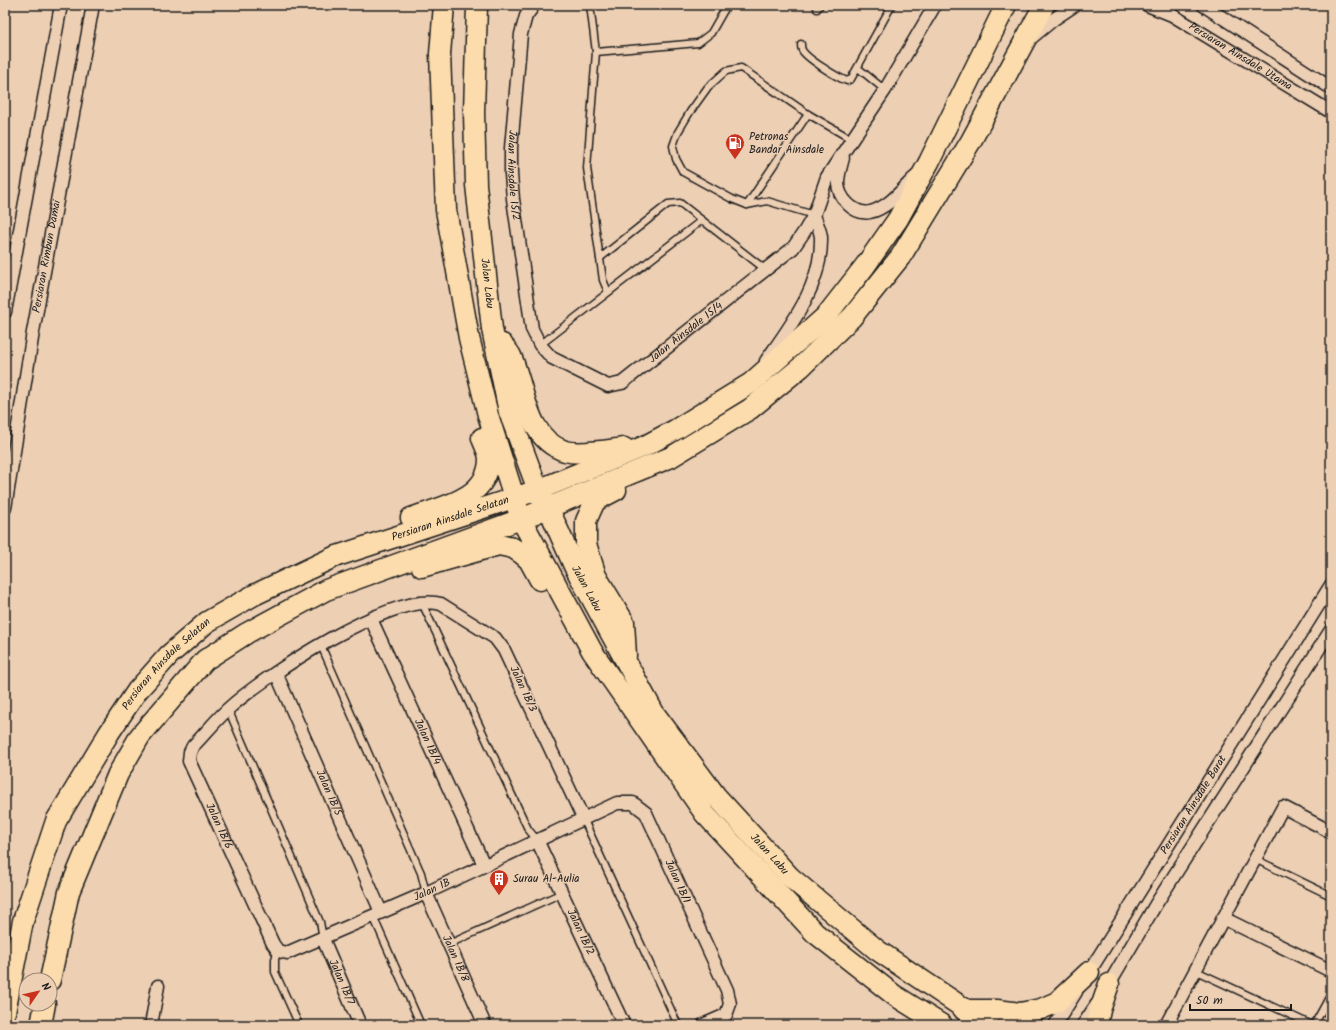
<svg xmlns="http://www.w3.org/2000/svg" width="1336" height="1030" font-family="Kalam,sans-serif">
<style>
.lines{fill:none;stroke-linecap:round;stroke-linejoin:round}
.lane-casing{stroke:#1c1c1c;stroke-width:9}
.street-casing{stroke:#1c1c1c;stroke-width:15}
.primary-casing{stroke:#1c1c1c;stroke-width:23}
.lane{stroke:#edcfb4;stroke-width:6}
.street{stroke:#edcfb4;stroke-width:12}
.primary{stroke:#fcdcac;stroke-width:20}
.labels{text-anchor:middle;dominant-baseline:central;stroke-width:3;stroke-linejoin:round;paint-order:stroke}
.street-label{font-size:11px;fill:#1c1c1c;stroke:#edcfb4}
.poi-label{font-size:11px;fill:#1c1c1c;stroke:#edcfb4;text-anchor:start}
</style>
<rect width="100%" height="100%" fill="#edcfb4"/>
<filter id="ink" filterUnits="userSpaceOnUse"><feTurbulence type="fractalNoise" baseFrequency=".025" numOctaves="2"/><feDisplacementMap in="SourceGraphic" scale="8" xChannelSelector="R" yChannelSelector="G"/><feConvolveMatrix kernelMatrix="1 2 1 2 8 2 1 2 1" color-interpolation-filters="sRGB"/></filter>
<g filter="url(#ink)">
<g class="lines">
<!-- lane casing -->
<g class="lane-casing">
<g id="lane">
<path d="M590,5L596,52L587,168L603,280L608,292"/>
<path d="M817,9L820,5"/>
<path d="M801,44C801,46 801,48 802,50C806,58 838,78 847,81L851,79L892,5"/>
<path d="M596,52L698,43L711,33L727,5"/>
<path d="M858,68L885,90"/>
<path d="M747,205L808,114"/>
<path d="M814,215L767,201L747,205L732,199L683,172L676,159L673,146L678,132L690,112L708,87L726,71L741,68L808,114L851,139"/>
<path d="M600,258L668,204L680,203L766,270"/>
<path d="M540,345L702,220"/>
<path d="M422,603L528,829L537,840"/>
<path d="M320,643L421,873L426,893"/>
<path d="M228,709L320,922L323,938"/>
<path d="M583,818L678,1025"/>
<path d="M1255,859L1331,896"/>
<path d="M373,916L421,1025"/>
<path d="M449,944L562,893"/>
<path d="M278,951L275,959V972L299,1025"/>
<path d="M1194,970L1312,1025"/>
<path d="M1314,1025L1331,994"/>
</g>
</g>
<!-- street casing -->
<g class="street-casing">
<g id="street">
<path id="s1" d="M534,5L526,16L521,34L511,148V174L513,199L532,329L540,345L552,358L608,386L622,383L793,248L804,232L814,215L827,177L885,90L935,5"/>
<path id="s2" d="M1147,5L1172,15L1331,112"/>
<path d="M1203,5L1331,88"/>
<path d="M1031,38L1054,19L1075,5"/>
<path d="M843,158C841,166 838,175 838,182C838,198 854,215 870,212C888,208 902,190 914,178"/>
<path d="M5,312L61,5"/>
<path d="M766,361C792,324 822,285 821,238C821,231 816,222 814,215"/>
<path id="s3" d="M5,508L33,332L93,5"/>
<path id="s4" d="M371,619L484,865"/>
<path id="s5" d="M276,673L381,912"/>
<path id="s6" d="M583,818L504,650L495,638L441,604C394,590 264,676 228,709C216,720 205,734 193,746L190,752L189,761L273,944L278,951L287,953L426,893L617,803H633L646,813L727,990L730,1004L726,1015L703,1025"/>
<path id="s7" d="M537,840L624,1025"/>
<path id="s8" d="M426,893L485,1025"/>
<path d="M1223,918L1331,971"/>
<path id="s9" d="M323,939L360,1025"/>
<path id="s10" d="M1086,977L1331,585"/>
<path d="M1106,989L1156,904L1331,630"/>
<path d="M151,1025L158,986"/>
<path d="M1055,1025L1076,992"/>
<path d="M1083,1025L1097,1004"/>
<path d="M1166,1025L1283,807L1331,832"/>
</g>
</g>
<!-- primary casing -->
<g class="primary-casing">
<g id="primary">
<path d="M444,5L440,54L446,210L469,338L488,415L521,519L592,651L705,814L815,933L894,995L942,1025"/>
<path id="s11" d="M477,5L474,113L476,185L492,329L509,412L538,490L548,507L574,566L654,713L716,796L790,877L877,950L989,1025"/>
<path d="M502,344C505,348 509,352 511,356C525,387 526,439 565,451C580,455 608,450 624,448"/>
<path d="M616,490L595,501L586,521V544L596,576L624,622L626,656"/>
<path d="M411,518C441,507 489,499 489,459C489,453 484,444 482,438"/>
<path d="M422,567L499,545L513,548L522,554L529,560L540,580"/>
<path d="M50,980L69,892L118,774L140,736L205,660L247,633L326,590L521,519L671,457L750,409L801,367L852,317L901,256L971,141L1044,5"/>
<path d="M964,1010H997L1020,1013L1041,1009L1057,1002L1089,972"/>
<path id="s12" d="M5,1012L23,921L56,821L109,733L137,691L169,655L207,622L254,595L334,557L538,490L645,446L675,430L751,383L826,316L865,266L898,219L929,162L1006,5"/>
<path d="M41,1025L45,1004"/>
<path d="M1097,1025L1100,1010L1109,984"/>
</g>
</g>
<!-- lane -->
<use href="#lane" class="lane"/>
<!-- street -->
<use href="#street" class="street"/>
<!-- primary -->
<use href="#primary" class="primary"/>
</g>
</g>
<!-- icons -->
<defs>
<g id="fuel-pin" transform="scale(1)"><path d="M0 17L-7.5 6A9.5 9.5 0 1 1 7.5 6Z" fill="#c8321e" stroke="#edcfb4"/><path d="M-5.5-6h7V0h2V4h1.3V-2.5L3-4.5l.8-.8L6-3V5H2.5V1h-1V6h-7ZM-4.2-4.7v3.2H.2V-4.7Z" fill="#fff"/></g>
<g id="building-pin" transform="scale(1)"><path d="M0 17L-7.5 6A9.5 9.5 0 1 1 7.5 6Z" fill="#c8321e" stroke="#edcfb4"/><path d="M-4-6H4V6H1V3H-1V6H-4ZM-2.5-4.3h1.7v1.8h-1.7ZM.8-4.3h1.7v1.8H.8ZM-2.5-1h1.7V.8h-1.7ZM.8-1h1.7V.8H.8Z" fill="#fff"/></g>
</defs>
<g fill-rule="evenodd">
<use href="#fuel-pin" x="735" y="143"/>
<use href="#building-pin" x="499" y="879"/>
</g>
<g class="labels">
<!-- street labels -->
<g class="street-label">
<text stroke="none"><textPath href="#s2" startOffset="107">Persiaran Ainsdale Utama</textPath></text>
<text stroke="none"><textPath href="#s1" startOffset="174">Jalan Ainsdale 15/2</textPath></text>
<text stroke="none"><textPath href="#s3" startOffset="255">Persiaran Rimbun Damai</textPath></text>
<text stroke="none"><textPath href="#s11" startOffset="279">Jalan Labu</textPath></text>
<text stroke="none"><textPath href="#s1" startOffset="523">Jalan Ainsdale 15/4</textPath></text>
<text stroke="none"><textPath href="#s12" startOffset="715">Persiaran Ainsdale Selatan</textPath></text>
<text stroke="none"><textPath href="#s11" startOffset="603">Jalan Labu</textPath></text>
<text stroke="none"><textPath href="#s12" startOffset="391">Persiaran Ainsdale Selatan</textPath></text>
<text transform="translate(523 689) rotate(65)">Jalan 1B/3</text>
<text stroke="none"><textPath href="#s4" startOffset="135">Jalan 1B/4</textPath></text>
<text stroke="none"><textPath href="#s5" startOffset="131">Jalan 1B/5</textPath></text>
<text stroke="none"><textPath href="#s10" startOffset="203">Persiaran Ainsdale Barat</textPath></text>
<text stroke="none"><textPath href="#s6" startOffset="645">Jalan 1B/6</textPath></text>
<text stroke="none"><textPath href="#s11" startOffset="927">Jalan Labu</textPath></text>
<text stroke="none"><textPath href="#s6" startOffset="1263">Jalan 1B/1</textPath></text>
<text stroke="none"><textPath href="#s6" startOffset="951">Jalan 1B</textPath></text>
<text stroke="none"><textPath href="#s7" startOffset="102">Jalan 1B/2</textPath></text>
<text stroke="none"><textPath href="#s8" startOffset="72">Jalan 1B/8</textPath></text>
<text stroke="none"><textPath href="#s9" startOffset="47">Jalan 1B/7</textPath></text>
</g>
<!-- poi labels -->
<g class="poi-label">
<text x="749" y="137">Petronas<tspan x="749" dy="13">Bandar Ainsdale</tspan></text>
<text x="513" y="879">Surau Al-Aulia</text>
</g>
</g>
<!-- margin -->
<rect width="1336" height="1030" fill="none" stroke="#edcfb4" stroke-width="20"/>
<rect x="10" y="10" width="1316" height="1010" fill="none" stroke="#1c1c1c" stroke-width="1.5" filter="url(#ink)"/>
<!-- north arrow -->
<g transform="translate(38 992) rotate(56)"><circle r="19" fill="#edcfb4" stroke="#998777"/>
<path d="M0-3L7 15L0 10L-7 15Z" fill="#c8321e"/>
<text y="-6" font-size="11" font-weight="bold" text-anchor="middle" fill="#1c1c1c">N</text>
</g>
<!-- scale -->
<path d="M1190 1004v6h101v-6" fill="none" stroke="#1c1c1c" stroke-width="2"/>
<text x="1196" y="1004" font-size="12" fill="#1c1c1c" stroke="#edcfb4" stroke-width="3" paint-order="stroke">50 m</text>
</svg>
